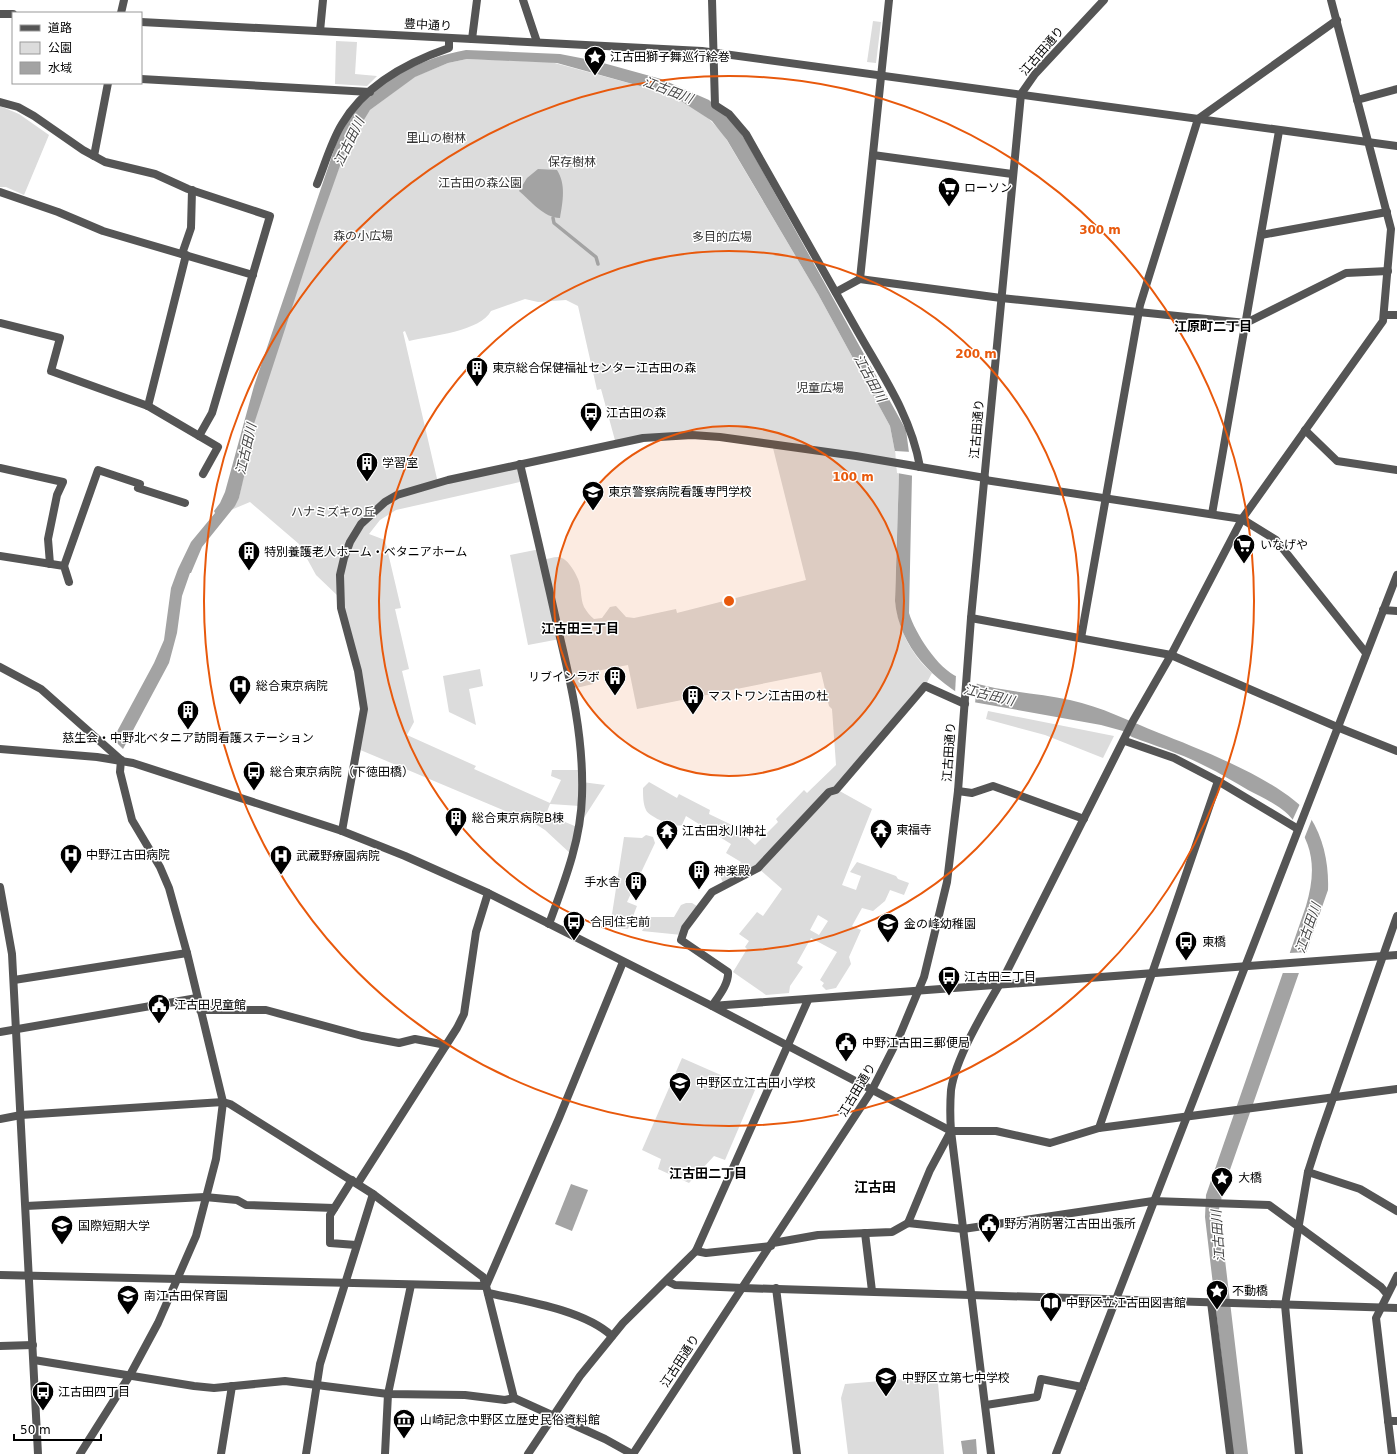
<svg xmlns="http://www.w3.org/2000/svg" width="1397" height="1454" font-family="'DejaVu Sans','Noto Sans JP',sans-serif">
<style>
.green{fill:#dcdcdc;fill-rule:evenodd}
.water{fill:#a3a3a3}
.pier{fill:#fff}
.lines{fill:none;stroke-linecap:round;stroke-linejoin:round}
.stream{stroke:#a3a3a3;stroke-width:3.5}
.minor{stroke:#555;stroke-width:8}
.tertiary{stroke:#555;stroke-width:8}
.ring{fill:none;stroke:#e8590c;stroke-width:2}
.labels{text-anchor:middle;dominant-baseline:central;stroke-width:3;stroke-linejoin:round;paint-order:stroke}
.street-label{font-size:12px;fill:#000;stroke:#fff}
.poi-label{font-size:12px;fill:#000;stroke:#fff;text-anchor:start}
.park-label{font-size:12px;fill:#333;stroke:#fff}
.water-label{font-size:13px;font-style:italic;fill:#444;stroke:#fff}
.neighbourhood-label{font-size:13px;font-weight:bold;fill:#000;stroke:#fff}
.quarter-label{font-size:14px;font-weight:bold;fill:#000;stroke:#fff}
.centre{fill:#e8590c;stroke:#fff;stroke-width:2}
.ring-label{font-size:12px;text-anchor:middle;font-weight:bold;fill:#e8590c;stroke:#fff;stroke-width:3;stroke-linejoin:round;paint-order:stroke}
</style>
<rect width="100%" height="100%" fill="#fff"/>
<!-- green -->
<g class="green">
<path d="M873,21L881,22L876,63L867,62Z"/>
<path d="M336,41L357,42L355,74L377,76L367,86L335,84Z"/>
<path d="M467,59L551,62L647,88L678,99L692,107L709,119L722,132L818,294L890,426L899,473L895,598C897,626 910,654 932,673L925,686L836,789L872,809L842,885L856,890L861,876L850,872L857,862L896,876L898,879L909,883L904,895L890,890L885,901L873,911L862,908L852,926L861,930L849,957L851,964L836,988L826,990L822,986L824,983L820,980L837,952L811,938L797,963L803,967L790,986L789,993L766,995L733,972L747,949L745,947L749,941L739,934L757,912L763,916L782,889L758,868L724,885L719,874L720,870L726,868L735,869L741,862L726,853L731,844L686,816L682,825C675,828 649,817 646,810C643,804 643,795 643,788L649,782L677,798L679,794L710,810L709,814L734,826L755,845L778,822L776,819L804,790L807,793L836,765L832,709L829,706L821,672L637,709L628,665L591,672L593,684L572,689L560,639L528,645L510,555L540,549L543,560C547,559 553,557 558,557C567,557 575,572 578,579C582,588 580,598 584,607C587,612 590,616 594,619L602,618L610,607L616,606L626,617L634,618L676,609L677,613L806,580L772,444L692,435L616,444L601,389L597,390L578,306L566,300L538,302L525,299L491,311C481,331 431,336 409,341L405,331L403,332L438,483L520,464L524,481L396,510L380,520L369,534L385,540L401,608L395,609L409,669L402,671L414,722L407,735L476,766L474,769L550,803L561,780L551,776L552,770H581L582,782L605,785L578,827L572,855L545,830L534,823L358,749L364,709L339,597L316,575L299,544L250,502L231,510L239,498L254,424L260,401L328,197L346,149L359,124L370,110L414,77L448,63ZM550,804L580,806L577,827L546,814ZM818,915L828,921L819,935L810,930Z"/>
<path d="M0,106L19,114L49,135L24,195L6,187H0Z"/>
<path d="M480,669L483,686L469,689L476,725L449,712L443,676Z"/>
<path d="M988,711L1114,736L1103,758L1045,735L986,719Z"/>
<path d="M646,835L653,837L655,843L627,902L637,906L628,929L610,927L624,837L642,838Z"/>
<path d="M686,903H692L700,908L682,935L642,931L650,917H674L681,905Z"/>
<path d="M682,1058L755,1090L725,1160L714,1156L689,1183L658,1169L661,1159L642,1150Z"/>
<path d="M929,1377L938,1383L944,1454H848L841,1398L845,1384Z"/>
</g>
<!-- water -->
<g class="water">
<path d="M466,50L560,54L596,61L661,79L709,100L735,125L746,141L906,430L912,475L909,613C915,633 938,669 958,677C993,692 1034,692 1070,700C1102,707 1129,721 1159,733C1197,748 1288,783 1310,817C1324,839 1329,865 1328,890L1225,1184L1219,1209L1248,1454H1233L1205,1217L1206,1195L1306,906C1315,875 1316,847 1293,820C1282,806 1263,798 1248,790C1234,782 1220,773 1205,766C1182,754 1156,746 1132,737L1123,731L1101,725L973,702C934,681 899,647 895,601L899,473L890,426L818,294L727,140L712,121L678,99L647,88L557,63L467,59L448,63L415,77L370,110L346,149L319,225L254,424L249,455L239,498L235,506L202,547L191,573H190L182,596L177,633L169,663L123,749L113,739L154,663L164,640L171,588L178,569L191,542L215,513L214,511L220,503L225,492L254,386L336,144C340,136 344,127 349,119C375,81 421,58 466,50Z"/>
<path d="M538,169L557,170C566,184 563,201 560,218C544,218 531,201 519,191L527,178Z"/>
<path d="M571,1184L588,1190L572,1231L555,1224Z"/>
<path d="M976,1439L977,1454H963L961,1441Z"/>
</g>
<!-- pier -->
<g class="pier">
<path d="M895,451L912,452L914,476L897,473Z"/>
<path d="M956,675L977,681L975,704L955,694Z"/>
<path d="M1300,804L1312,819L1304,839L1292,821Z"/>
<path d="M1309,952L1302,973H1282L1289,953Z"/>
</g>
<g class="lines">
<!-- stream -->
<path class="stream" d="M553,218L554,223L596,257L598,264"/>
<!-- minor -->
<g class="minor">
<path d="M523,0L537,42"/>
<path d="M712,0L715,105L729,114L746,134C783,200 821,266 858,332C883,376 911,416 920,467"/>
<path d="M320,31L323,0"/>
<path d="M472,39L477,0"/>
<path d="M141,79L370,92"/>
<path d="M1357,100L1397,89"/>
<path d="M0,102L18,107L34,116L83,150L105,162L155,174L188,189L270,216L212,413L199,436"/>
<path d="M873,155L1012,174"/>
<path d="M94,156L108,83"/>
<path d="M317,184C325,164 331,142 342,124C365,85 408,62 449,48V38"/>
<path d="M0,192L58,212L103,231L253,275"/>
<path d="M1261,235L1387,212"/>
<path d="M182,254L191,228L192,190"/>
<path d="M860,279L889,0"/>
<path d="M836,292L860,279L867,280L1001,298L1246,323L1346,273L1388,271"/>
<path d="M1384,315H1397"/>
<path d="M0,323L60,338L51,371L148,406L218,447L203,474"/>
<path d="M148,406L186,255"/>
<path d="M1305,430L1337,461L1397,470"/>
<path d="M0,468L63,482L57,495L48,539L50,564"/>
<path d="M985,480L1242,519L1276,540L1366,653"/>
<path d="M1212,514L1279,131"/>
<path d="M0,556L64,566L69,582"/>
<path d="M64,566L98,470L140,484L138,488L185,503"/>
<path d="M1383,610L1397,611"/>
<path d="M971,618L1171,655L1337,727L1397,751"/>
<path d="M1081,638L1140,305L1198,119L1337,20"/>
<path d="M965,704L925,686L836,790L829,792L758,868L712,892L685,928L681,940L728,972C729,984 718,997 712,1006L951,1131H996L1050,1143L1099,1128L1397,1089"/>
<path d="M1125,741L1174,758L1218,781L1298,829"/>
<path d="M958,791L972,793L993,786L1084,819"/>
<path d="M14,980L187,953"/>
<path d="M200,1010H266L362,1036L399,1043L415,1039L446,1045"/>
<path d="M0,1032L197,998"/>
<path d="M0,1119L21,1115L223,1102L230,1104L373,1194L483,1277L486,1286L0,1275"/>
<path d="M1099,1128L1218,781"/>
<path d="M1308,1172L1360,1189L1397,1211"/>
<path d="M352,1180L330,1215V1243L356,1245"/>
<path d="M358,1183L457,1028L464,1014L476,932L488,893"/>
<path d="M26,1206L205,1197L237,1200L246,1205L334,1208"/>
<path d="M908,1223L930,1170L951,1131"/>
<path d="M865,1233L872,1291"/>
<path d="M773,1243L818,1235L892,1232L908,1223L963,1229L1153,1201L1269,1205L1381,1287L1387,1294"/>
<path d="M696,1251L706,1253L771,1246"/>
<path d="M488,1293C525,1301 584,1310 612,1336"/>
<path d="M1211,1302L1230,1454"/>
<path d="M0,1346L33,1345"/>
<path d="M34,1360L194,1386L214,1388L285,1381L388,1394L465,1395L505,1400L514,1398L605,1439L632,1454"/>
<path d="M514,1398L486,1286L559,1118L623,962"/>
<path d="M986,1405L1037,1397L1041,1379L1082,1387"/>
<path d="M1388,1421H1397"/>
<path d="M80,1454L130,1375L158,1323L196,1236L216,1159L223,1102L187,953L169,888L160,867L132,820L120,772L121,760"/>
<path d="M221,1454L232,1386"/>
<path d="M306,1454L320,1364L373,1194"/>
<path d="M385,1454L388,1394L411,1285"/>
<path d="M528,1454L580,1376L623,1323L696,1251L808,1000"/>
<path d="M991,1454L951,1131C950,1117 950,1104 951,1090C956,1056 987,1006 1005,975L1133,721L1171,655L1242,519L1383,321L1391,229L1331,0"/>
<path d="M1299,1454L1285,1305L1308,1172L1318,1141L1397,916"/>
<path d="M1392,1454L1376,1318L1397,1276"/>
</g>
<!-- tertiary -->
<g class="tertiary">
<path d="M121,13L124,0"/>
<path d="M0,14H13"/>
<path d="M141,22L702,51L1397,146"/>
<path d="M520,464C533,519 546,574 558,629C571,683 584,739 582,796C581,840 564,883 549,924"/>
<path d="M0,667L41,689L121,760"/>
<path d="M0,749L97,757L133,763L342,831L405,856L488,893L712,1006L1397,955"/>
<path d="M342,831L364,709L358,671L341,608L340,575L344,558L350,542L361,524L385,502L397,495L448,480L643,438L692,435L720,437L856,456L985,478"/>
<path d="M0,887L12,954L38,1454"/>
<path d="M667,1281L675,1285L743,1288L1397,1308"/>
<path d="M776,1288L797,1454"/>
<path d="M633,1454L872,1090L899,1037L924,977L947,882L958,791L971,618L1021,94L1035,74L1104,0"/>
<path d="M1056,1454L1397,575"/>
</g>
</g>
<!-- distance rings -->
<circle cx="729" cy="601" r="175" fill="#e8590c" fill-opacity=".12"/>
<g class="ring">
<circle cx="729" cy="601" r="175"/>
<circle cx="729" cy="601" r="350"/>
<circle cx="729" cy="601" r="525"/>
</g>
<!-- icons -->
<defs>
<g id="sight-pin" transform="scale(1.15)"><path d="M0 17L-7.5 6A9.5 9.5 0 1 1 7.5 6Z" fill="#000" stroke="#fff"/><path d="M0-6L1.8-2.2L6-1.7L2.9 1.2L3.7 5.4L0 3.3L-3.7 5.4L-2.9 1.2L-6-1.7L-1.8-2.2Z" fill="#fff"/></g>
<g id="supermarket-pin" transform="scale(1.15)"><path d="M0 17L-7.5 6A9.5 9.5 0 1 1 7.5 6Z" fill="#000" stroke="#fff"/><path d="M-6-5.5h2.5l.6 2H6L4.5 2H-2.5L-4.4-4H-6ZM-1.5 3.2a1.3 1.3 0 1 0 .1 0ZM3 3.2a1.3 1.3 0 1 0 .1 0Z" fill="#fff"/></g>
<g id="building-pin" transform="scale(1.15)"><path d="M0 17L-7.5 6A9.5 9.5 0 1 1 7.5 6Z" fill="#000" stroke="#fff"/><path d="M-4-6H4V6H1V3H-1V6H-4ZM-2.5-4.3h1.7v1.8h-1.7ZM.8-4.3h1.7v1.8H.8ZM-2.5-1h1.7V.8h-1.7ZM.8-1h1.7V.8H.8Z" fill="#fff"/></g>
<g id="bus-pin" transform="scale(1.15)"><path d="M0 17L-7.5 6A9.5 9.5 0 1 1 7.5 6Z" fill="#000" stroke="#fff"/><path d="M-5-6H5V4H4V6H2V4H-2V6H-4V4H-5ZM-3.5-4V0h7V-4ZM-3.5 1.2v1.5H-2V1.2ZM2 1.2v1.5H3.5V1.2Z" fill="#fff"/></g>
<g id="university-pin" transform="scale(1.15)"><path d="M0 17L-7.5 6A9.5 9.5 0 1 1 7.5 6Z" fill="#000" stroke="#fff"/><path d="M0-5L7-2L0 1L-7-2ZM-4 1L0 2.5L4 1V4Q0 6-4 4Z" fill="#fff"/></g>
<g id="hospital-pin" transform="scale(1.15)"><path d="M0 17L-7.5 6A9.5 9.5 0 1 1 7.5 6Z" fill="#000" stroke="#fff"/><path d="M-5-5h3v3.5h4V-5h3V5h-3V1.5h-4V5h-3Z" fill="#fff"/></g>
<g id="temple-pin" transform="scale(1.15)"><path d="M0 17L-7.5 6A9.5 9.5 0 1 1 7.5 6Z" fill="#000" stroke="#fff"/><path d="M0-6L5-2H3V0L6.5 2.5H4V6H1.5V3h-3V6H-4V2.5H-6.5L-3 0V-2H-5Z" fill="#fff"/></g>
<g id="school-pin" transform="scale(1.15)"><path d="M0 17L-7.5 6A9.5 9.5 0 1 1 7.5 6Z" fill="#000" stroke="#fff"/><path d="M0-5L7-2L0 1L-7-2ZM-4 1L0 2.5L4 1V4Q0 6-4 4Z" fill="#fff"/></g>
<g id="civic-pin" transform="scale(1.15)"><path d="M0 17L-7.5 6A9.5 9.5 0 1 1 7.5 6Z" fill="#000" stroke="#fff"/><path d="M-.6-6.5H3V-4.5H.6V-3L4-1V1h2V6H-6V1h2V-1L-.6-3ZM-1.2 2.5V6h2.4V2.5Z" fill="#fff"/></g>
<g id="library-pin" transform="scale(1.15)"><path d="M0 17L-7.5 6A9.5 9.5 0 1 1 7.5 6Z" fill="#000" stroke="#fff"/><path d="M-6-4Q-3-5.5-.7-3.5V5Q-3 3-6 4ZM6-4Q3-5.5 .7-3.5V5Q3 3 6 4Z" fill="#fff"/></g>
<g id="museum-pin" transform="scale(1.15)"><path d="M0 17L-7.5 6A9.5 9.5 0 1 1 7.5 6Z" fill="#000" stroke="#fff"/><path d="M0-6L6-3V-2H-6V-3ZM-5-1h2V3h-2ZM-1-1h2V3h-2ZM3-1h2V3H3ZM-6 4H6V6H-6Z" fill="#fff"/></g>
</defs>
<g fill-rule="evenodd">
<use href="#sight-pin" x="595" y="57"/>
<use href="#supermarket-pin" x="949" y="188"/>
<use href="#building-pin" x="477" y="368"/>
<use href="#bus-pin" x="591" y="413"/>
<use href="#building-pin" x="367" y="463"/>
<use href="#university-pin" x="593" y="492"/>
<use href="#supermarket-pin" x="1244" y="545"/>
<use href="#building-pin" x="249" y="552"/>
<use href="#building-pin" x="615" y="677"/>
<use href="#hospital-pin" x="240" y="686"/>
<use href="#building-pin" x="693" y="696"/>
<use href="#building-pin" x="188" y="711"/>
<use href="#bus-pin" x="254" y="772"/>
<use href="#building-pin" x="456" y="818"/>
<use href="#temple-pin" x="881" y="830"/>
<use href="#temple-pin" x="667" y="831"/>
<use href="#hospital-pin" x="71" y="855"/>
<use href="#hospital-pin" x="281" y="856"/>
<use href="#building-pin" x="699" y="871"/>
<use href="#building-pin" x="636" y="882"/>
<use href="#bus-pin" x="574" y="922"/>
<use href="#school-pin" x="888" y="924"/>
<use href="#bus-pin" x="1186" y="942"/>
<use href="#bus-pin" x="949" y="977"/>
<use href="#civic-pin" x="159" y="1005"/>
<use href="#civic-pin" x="846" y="1043"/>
<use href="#school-pin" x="680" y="1083"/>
<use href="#sight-pin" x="1222" y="1178"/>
<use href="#civic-pin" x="989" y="1224"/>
<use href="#university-pin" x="62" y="1226"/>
<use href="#sight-pin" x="1217" y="1291"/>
<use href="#school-pin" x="128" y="1296"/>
<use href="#library-pin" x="1051" y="1303"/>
<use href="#school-pin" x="886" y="1378"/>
<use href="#bus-pin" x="43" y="1392"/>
<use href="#museum-pin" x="404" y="1420"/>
</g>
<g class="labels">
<!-- street labels -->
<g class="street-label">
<text transform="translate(428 25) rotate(3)">豊中通り</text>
<text transform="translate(1042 51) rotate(-49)">江古田通り</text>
<text transform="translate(977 429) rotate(-85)">江古田通り</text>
<text transform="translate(949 752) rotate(-86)">江古田通り</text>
<text transform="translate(857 1090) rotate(-59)">江古田通り</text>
<text transform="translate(680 1361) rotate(-57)">江古田通り</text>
</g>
<!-- poi labels -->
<g class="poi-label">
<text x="610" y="57">江古田獅子舞巡行絵巻</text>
<text x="964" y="188">ローソン</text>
<text x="492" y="368">東京総合保健福祉センター江古田の森</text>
<text x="606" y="413">江古田の森</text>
<text x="382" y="463">学習室</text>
<text x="608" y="492">東京警察病院看護専門学校</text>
<text x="1260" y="545">いなげや</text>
<text x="264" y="552">特別養護老人ホーム・ベタニアホーム</text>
<text x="600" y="677" text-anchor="end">リブインラボ</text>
<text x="256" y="686">総合東京病院</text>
<text x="708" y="696">マストワン江古田の杜</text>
<text x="188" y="738" text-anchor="middle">慈生会・中野北ベタニア訪問看護ステーション</text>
<text x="270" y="772">総合東京病院（下徳田橋）</text>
<text x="472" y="818">総合東京病院B棟</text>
<text x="896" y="830">東福寺</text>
<text x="682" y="831">江古田氷川神社</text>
<text x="86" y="855">中野江古田病院</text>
<text x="296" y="856">武蔵野療園病院</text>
<text x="714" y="871">神楽殿</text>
<text x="620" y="882" text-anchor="end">手水舎</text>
<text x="590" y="922">合同住宅前</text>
<text x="904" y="924">金の峰幼稚園</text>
<text x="1202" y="942">東橋</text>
<text x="964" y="977">江古田三丁目</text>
<text x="174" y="1005">江古田児童館</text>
<text x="862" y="1043">中野江古田三郵便局</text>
<text x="696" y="1083">中野区立江古田小学校</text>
<text x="1238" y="1178">大橋</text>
<text x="1004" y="1224">野方消防署江古田出張所</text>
<text x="78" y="1226">国際短期大学</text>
<text x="1232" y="1291">不動橋</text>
<text x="144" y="1296">南江古田保育園</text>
<text x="1066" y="1303">中野区立江古田図書館</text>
<text x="902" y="1378">中野区立第七中学校</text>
<text x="58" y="1392">江古田四丁目</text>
<text x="420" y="1420">山崎記念中野区立歴史民俗資料館</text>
</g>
<!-- park labels -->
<g class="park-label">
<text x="436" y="138">里山の樹林</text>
<text x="572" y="162">保存樹林</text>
<text x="480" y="183">江古田の森公園</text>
<text x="363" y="236">森の小広場</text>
<text x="722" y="237">多目的広場</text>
<text x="820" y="388">児童広場</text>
<text x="333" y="512">ハナミズキの丘</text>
</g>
<!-- water labels -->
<g class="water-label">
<text transform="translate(668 90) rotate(21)">江古田川</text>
<text transform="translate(349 142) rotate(-64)">江古田川</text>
<text transform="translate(870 378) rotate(61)">江古田川</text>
<text transform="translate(246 449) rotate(-77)">江古田川</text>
<text transform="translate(989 695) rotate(14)">江古田川</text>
<text transform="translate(1308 928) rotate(-71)">江古田川</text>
<text transform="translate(1218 1236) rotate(-94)">江古田川</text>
</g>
<!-- neighbourhood labels -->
<g class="neighbourhood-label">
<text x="1213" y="326">江原町二丁目</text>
<text x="580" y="628">江古田三丁目</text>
<text x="708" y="1173">江古田二丁目</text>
</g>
<!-- quarter labels -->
<g class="quarter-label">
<text x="875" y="1187">江古田</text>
</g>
</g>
<circle cx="729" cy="601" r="6" class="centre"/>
<g class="ring-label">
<text x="1100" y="234">300 m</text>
<text x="976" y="358">200 m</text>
<text x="853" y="481">100 m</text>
</g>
<!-- legend -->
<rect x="12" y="12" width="130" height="72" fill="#ffffff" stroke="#999999"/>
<rect x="20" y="25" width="20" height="6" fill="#555555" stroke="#999999"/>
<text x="48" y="32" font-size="12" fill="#000000">道路</text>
<rect x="20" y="42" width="20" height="12" fill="#dcdcdc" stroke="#999999"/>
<text x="48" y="52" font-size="12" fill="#000000">公園</text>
<rect x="20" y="62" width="20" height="12" fill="#a3a3a3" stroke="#999999"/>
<text x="48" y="72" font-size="12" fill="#000000">水域</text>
<!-- scale -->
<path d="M14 1434v6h87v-6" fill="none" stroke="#000000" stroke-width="2"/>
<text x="20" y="1434" font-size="12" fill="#000000" stroke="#ffffff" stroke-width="3" paint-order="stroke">50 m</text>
</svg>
